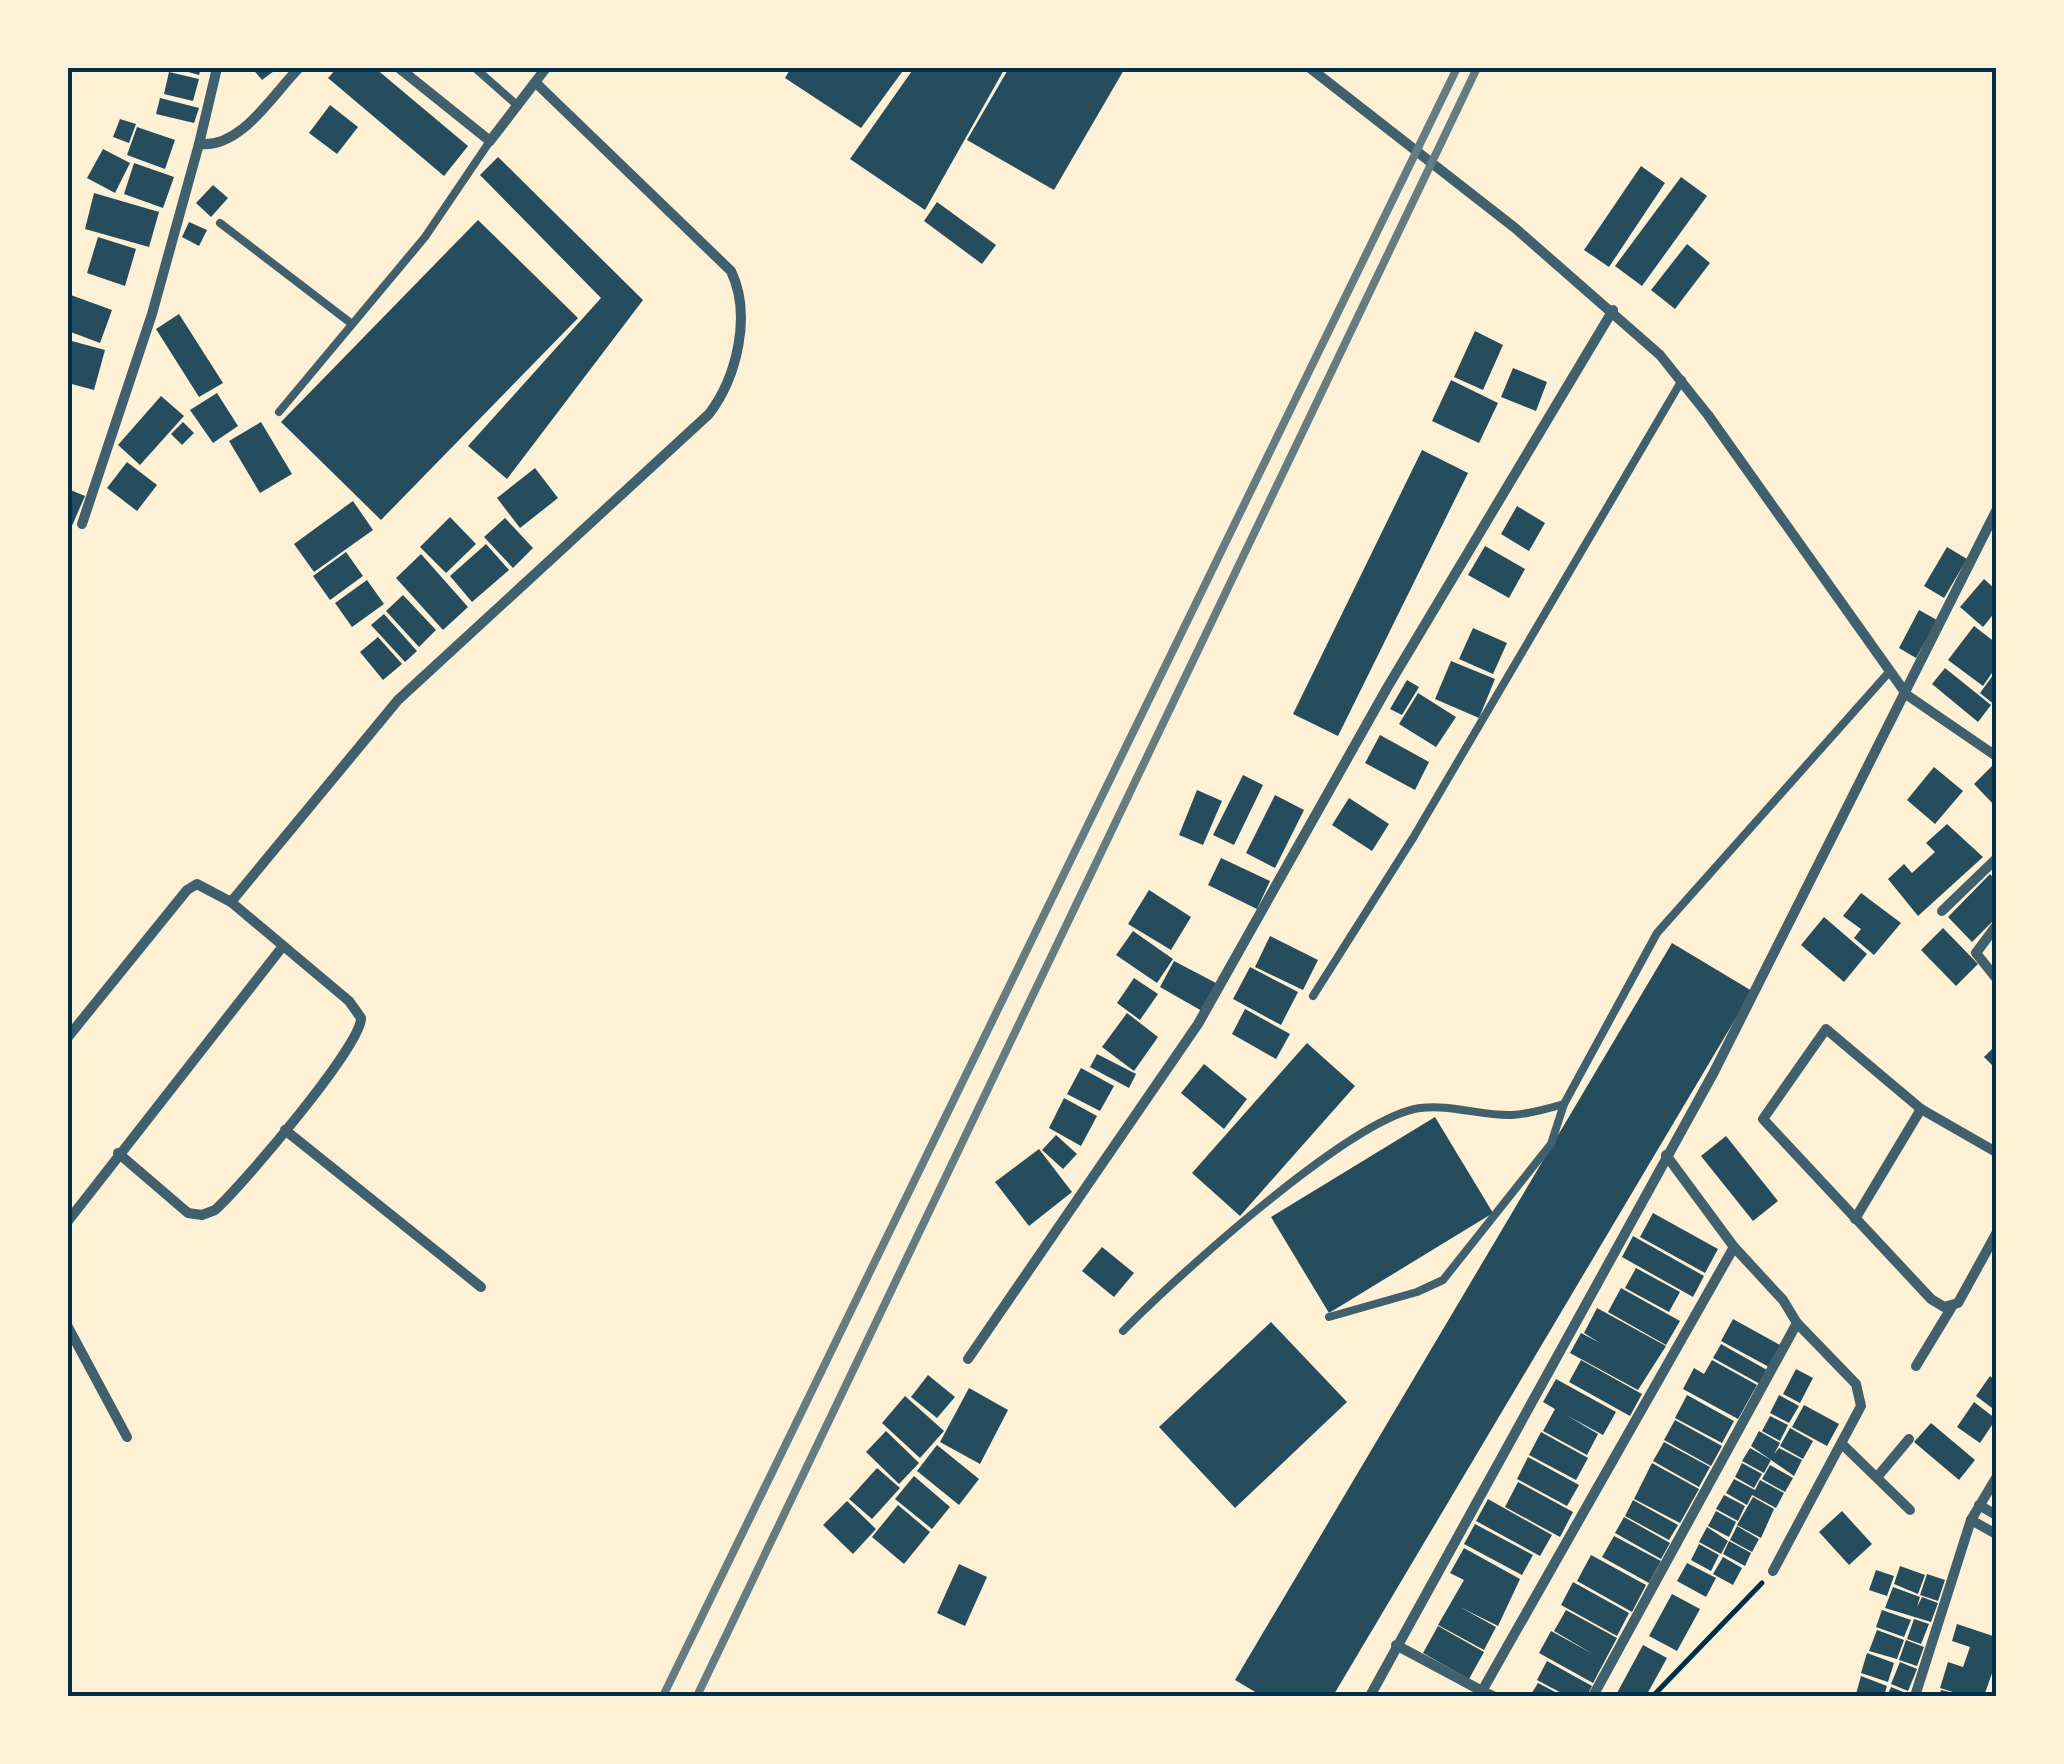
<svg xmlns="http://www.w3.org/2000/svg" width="2064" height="1764" font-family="'Titillium Web',sans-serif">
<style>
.building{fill:#264d5e}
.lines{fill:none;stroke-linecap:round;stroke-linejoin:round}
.path{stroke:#003049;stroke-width:5}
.service{stroke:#3f606c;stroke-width:8}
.minor{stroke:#3f606c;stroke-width:10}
.rail{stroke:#657d81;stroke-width:8}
.neatline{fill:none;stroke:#003049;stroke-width:4}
</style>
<rect width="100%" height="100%" fill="#fdf0d5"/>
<!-- building -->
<g class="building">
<path d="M174,68H201L199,75Z"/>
<path d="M252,68H278L262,80Z"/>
<path d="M337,68H375L468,146L444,176L328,78Z"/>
<path d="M791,68H905L861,128L785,78Z"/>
<path d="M914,68H1005L925,210L850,159Z"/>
<path d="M1009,68H1125L1054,190L967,140Z"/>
<path d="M169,72L199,79L193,101L164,94Z"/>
<path d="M160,98L199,108L194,123L156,114Z"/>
<path d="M330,105L358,127L337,154L309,133Z"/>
<path d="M120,119L136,124L129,143L113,137Z"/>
<path d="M137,127L175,140L165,169L127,155Z"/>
<path d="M103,149L130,163L115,193L87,178Z"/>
<path d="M498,157L643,300L507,479L468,446L601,298L480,175Z"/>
<path d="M134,163L174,177L163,208L124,194Z"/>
<path d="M1641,166L1665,183L1609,267L1584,250Z"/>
<path d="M1681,177L1707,196L1642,286L1615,266Z"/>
<path d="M213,185L228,198L211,217L196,203Z"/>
<path d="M94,193L159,212L149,247L85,229Z"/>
<path d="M937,202L996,245L982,264L924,221Z"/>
<path d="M478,220L578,318L381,520L281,422Z"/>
<path d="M189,222L207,230L199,246L182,237Z"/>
<path d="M98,237L136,249L125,286L87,273Z"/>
<path d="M1687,244L1710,263L1675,309L1651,290Z"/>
<path d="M68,294L112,310L100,343L68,331Z"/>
<path d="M179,314L223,383L199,397L156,329Z"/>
<path d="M1475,331L1503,345L1483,390L1454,377Z"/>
<path d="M68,340L105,350L94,390L68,383Z"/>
<path d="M1513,368L1547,382L1536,411L1501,397Z"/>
<path d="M1451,380L1498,403L1479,443L1432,421Z"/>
<path d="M217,393L238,426L213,443L190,410Z"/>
<path d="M161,396L184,416L140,465L118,445Z"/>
<path d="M183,422L194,433L182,445L171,434Z"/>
<path d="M261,422L292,474L260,493L229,441Z"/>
<path d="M1422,450L1468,473L1338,736L1293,714Z"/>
<path d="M127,462L157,485L137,511L107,488Z"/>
<path d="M535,468L558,498L520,528L497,498Z"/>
<path d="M68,489L85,496L71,528L68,527Z"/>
<path d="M353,501L373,530L314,572L294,544Z"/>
<path d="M1517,506L1545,523L1529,551L1501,534Z"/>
<path d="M450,517L476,544L446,573L420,547Z"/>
<path d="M505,518L533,548L513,568L484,537Z"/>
<path d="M486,544L509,570L472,602L450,576Z"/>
<path d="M1485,546L1525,569L1509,598L1468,575Z"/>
<path d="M1947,547L1967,559L1944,598L1924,586Z"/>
<path d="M346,552L363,576L330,600L313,576Z"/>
<path d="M421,554L468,607L443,630L396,578Z"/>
<path d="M1984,579L1996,590V611L1983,627L1960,607Z"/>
<path d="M367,580L384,604L352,627L335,603Z"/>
<path d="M403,595L436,630L419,647L386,611Z"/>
<path d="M1919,610L1937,620L1916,658L1899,648Z"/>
<path d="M384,614L417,651L405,662L371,625Z"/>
<path d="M1974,626L1996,643V667L1983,686L1948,660Z"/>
<path d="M1473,628L1507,643L1493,674L1459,659Z"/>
<path d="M378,637L402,664L383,680L360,652Z"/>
<path d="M1451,661L1495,679L1479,718L1435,699Z"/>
<path d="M1945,668L1991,705L1978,722L1932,684Z"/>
<path d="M1996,671V706L1980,693Z"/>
<path d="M1407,680L1419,687L1402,715L1390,709Z"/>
<path d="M1418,693L1456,717L1436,747L1399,724Z"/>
<path d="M1380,735L1429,762L1415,790L1365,763Z"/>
<path d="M1996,762V807L1974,784Z"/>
<path d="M1934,767L1963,791L1935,824L1907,800Z"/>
<path d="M1243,775L1263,785L1234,845L1213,835Z"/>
<path d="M1197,790L1222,801L1203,845L1179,835Z"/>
<path d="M1275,795L1304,810L1275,868L1246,853Z"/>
<path d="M1349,798L1389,824L1372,851L1332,825Z"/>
<path d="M1947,824L1983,857L1918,916L1888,879L1904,864L1912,873L1935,852L1926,843Z"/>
<path d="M1221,858L1270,881L1257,909L1208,885Z"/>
<path d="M1990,874L1996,881V918L1972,942L1948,917Z"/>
<path d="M1149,890L1191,917L1171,950L1128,924Z"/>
<path d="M1861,893L1901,923L1874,955L1854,938L1861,929L1843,916Z"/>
<path d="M1824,917L1867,954L1844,982L1801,945Z"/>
<path d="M1943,928L1978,964L1956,986L1921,950Z"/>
<path d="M1133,931L1173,959L1157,983L1116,955Z"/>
<path d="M1270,936L1318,960L1303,990L1255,967Z"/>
<path d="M1672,943L1752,991L1333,1696H1262L1235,1680Z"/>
<path d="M1174,961L1216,983L1202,1011L1160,987Z"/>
<path d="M1250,967L1298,992L1281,1025L1233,999Z"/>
<path d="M1134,978L1158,994L1140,1020L1117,1003Z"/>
<path d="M1245,1009L1290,1034L1276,1059L1232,1034Z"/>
<path d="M1127,1013L1158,1037L1134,1071L1102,1047Z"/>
<path d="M1307,1043L1355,1086L1240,1216L1192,1173Z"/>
<path d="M1996,1045V1069L1984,1057Z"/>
<path d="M1097,1054L1136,1074L1129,1088L1090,1067Z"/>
<path d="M1204,1064L1247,1099L1224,1129L1181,1093Z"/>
<path d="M1081,1068L1114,1086L1100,1111L1067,1094Z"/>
<path d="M1064,1098L1097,1116L1081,1146L1049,1128Z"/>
<path d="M1435,1117L1493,1213L1329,1313L1271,1217Z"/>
<path d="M1056,1135L1077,1154L1063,1169L1042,1150Z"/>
<path d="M1726,1136L1778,1201L1753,1221L1701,1156Z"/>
<path d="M1039,1149L1072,1192L1029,1226L995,1182Z"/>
<path d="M1653,1213L1718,1249L1705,1273L1640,1237Z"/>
<path d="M1633,1236L1704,1276L1693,1297L1622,1257Z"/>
<path d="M1102,1247L1134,1273L1114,1297L1082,1271Z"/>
<path d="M1636,1268L1680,1292L1669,1312L1625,1288Z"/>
<path d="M1621,1288L1680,1321L1666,1345L1608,1312Z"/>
<path d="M1597,1308L1666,1346L1638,1390L1570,1353L1581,1333L1600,1343L1584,1333Z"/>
<path d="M1733,1319L1780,1345L1769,1367L1721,1341Z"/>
<path d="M1271,1322L1347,1402L1235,1508L1159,1427Z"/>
<path d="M1721,1344L1767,1370L1760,1384L1713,1358Z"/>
<path d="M1581,1360L1642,1394L1630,1416L1569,1382Z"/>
<path d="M1712,1360L1757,1385L1738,1419L1683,1389L1694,1368L1704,1374Z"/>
<path d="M1796,1369L1813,1378L1800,1403L1783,1394Z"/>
<path d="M928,1375L955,1397L937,1418L911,1397Z"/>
<path d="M1990,1376L1996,1381V1411L1976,1396Z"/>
<path d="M1556,1379L1616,1412L1603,1435L1566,1415L1598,1434L1587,1455L1543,1431L1555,1409L1543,1402Z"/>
<path d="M969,1388L1008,1410L980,1464L940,1442Z"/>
<path d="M1687,1395L1734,1421L1722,1443L1675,1418Z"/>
<path d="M1779,1395L1799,1406L1789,1423L1770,1413Z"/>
<path d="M905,1396L944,1431L920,1458L882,1423Z"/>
<path d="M1974,1402L1996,1419L1980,1443L1957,1427Z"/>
<path d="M1804,1405L1839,1424L1827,1446L1792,1427Z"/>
<path d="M1770,1416L1788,1425L1780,1441L1762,1431Z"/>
<path d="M1675,1420L1722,1446L1711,1466L1664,1440Z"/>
<path d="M1931,1423L1975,1460L1959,1480L1914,1442Z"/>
<path d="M1790,1428L1813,1441L1803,1459L1780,1446Z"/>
<path d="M886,1431L919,1463L899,1484L866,1452Z"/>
<path d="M1759,1431L1780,1443L1774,1454L1779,1448L1802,1460L1794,1476L1751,1446Z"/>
<path d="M1541,1432L1588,1458L1576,1480L1529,1455Z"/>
<path d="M1664,1442L1710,1467L1699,1487L1653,1461Z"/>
<path d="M937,1445L979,1479L959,1505L917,1471Z"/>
<path d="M1750,1448L1771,1460L1764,1473L1742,1461Z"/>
<path d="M1528,1457L1579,1485L1567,1506L1517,1479Z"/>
<path d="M1652,1463L1699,1489L1680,1523L1634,1499Z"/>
<path d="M1742,1463L1762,1474L1754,1488L1735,1477Z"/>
<path d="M1770,1465L1793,1478L1785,1492L1762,1479Z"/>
<path d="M877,1468L900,1488L872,1519L849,1499Z"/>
<path d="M914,1476L950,1507L932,1529L895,1499Z"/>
<path d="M1734,1479L1755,1490L1760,1480L1784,1493L1776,1508L1752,1495L1747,1505L1726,1493Z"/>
<path d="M1518,1482L1573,1512L1560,1537L1505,1507Z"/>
<path d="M1724,1495L1745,1506L1738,1521L1716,1509Z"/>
<path d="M1753,1497L1774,1509L1761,1538L1737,1525Z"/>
<path d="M1488,1499L1552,1535L1540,1556L1476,1521Z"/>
<path d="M1633,1500L1678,1525L1669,1540L1625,1516Z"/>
<path d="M847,1501L876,1529L853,1554L823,1525Z"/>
<path d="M898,1505L930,1532L904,1564L872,1537Z"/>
<path d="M1716,1511L1736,1522L1729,1537L1708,1526Z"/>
<path d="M1842,1511L1872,1544L1849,1565L1819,1532Z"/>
<path d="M1624,1517L1670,1543L1661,1559L1615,1533Z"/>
<path d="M1475,1524L1533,1555L1522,1575L1464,1544Z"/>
<path d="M1737,1526L1759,1539L1752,1552L1730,1540Z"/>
<path d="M1707,1527L1728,1541L1721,1554L1699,1542Z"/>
<path d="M1614,1536L1661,1561L1649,1583L1602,1557Z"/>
<path d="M1729,1541L1751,1553L1745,1566L1723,1554Z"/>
<path d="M1699,1544L1719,1555L1711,1571L1691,1560Z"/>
<path d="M1464,1548L1520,1579L1498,1626L1460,1607L1496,1627L1484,1650L1438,1625L1464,1580L1450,1573Z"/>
<path d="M1591,1555L1646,1585L1632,1612L1577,1581Z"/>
<path d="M1723,1557L1742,1568L1733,1585L1713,1574Z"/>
<path d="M1687,1563L1716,1578L1706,1597L1677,1581Z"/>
<path d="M959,1564L987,1577L965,1626L937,1613Z"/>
<path d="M1900,1566L1925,1575L1918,1594L1894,1584Z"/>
<path d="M1876,1570L1894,1576L1887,1596L1869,1590Z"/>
<path d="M1927,1574L1945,1580L1938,1601L1920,1595Z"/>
<path d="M1573,1582L1629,1613L1617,1636L1561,1605Z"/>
<path d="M1893,1587L1920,1597L1917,1607L1922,1597L1938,1603L1931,1622L1885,1608Z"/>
<path d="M1672,1594L1700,1609L1677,1651L1649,1636Z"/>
<path d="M1566,1610L1617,1638L1593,1683L1539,1653L1551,1631L1593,1654L1554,1631Z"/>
<path d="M1882,1610L1911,1620L1904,1637L1876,1627Z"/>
<path d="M1914,1619L1929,1624L1921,1644L1907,1639Z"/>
<path d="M1957,1624L1996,1637V1662L1984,1696H1939L1941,1690L1959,1694L1940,1688L1948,1662L1963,1667L1970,1647L1952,1641Z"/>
<path d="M1438,1626L1484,1652L1469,1679L1423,1653Z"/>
<path d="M1877,1630L1904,1640L1897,1659L1869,1651Z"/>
<path d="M1906,1640L1924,1647L1917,1666L1899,1660Z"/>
<path d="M1643,1645L1667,1658L1646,1696H1624L1617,1693Z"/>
<path d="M1867,1653L1894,1663L1888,1682L1861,1673Z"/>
<path d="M1547,1661L1592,1686L1587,1696H1567L1537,1680Z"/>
<path d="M1900,1662L1917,1669L1908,1691L1891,1684Z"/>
<path d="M1861,1676L1887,1686L1884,1696L1856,1694Z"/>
<path d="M1538,1683L1563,1696H1530Z"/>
<path d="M1891,1687L1908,1694L1907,1696H1887Z"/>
</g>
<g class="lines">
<!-- path -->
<path class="path" d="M1653,1696L1762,1583"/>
<!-- service -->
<g class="service">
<path d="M475,68L518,106"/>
<path d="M220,223L352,324"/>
<path d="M279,412L425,237L490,141"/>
<path d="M1313,996L1413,838L1682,380"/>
<path d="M1329,1317L1417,1292L1443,1280L1551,1144L1564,1104"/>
<path d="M1123,1331C1175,1278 1352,1117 1420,1108C1450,1104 1482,1116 1512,1115C1529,1114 1547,1109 1564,1104L1657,933L1890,671"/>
</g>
<!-- minor -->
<g class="minor">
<path d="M217,68L199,144C241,149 272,95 299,68"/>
<path d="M399,68L490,141L546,68"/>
<path d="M1310,68L1515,228L1660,355L1708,415L1907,695L1996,756"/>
<path d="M82,524L152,314L199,144"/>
<path d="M231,902L398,700L709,414C737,377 752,315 731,271L536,83"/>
<path d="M1942,911L1996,859"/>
<path d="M1996,926L1976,953L1996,978"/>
<path d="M68,1037L187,890L197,884L231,902L349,1001L361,1018C362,1045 241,1187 215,1210L202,1215L188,1213L118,1153"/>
<path d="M285,1130L481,1287"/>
<path d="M1996,1152L1921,1109L1826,1029L1763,1119L1931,1299L1944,1307L1958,1303L1996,1234"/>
<path d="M1666,1155L1734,1247"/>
<path d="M1855,1219L1921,1109"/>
<path d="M68,1221L283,946"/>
<path d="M68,1327L127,1437"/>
<path d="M968,1359L1198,1024L1387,688L1613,310"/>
<path d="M1916,1366L1953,1305"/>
<path d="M1843,1445L1910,1510"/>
<path d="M1878,1476L1909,1439"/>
<path d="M1979,1505L1996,1515"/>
<path d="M1971,1520L1996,1534"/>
<path d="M1773,1571L1861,1406L1856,1384L1797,1323"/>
<path d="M1396,1645L1482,1691L1478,1696"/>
<path d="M1370,1696L1714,1072L1996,511"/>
<path d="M1493,1696L1482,1691L1734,1247L1783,1300L1797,1323L1593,1696"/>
<path d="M1915,1696L1971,1520L1996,1478"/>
</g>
<!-- rail -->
<g class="rail">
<path d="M663,1696L1457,68"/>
<path d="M697,1696L1477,68"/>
</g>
</g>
<!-- border -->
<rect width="2064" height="1764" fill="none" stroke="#fdf0d5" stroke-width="140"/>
<rect x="70" y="70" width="1924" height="1624" class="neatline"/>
</svg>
